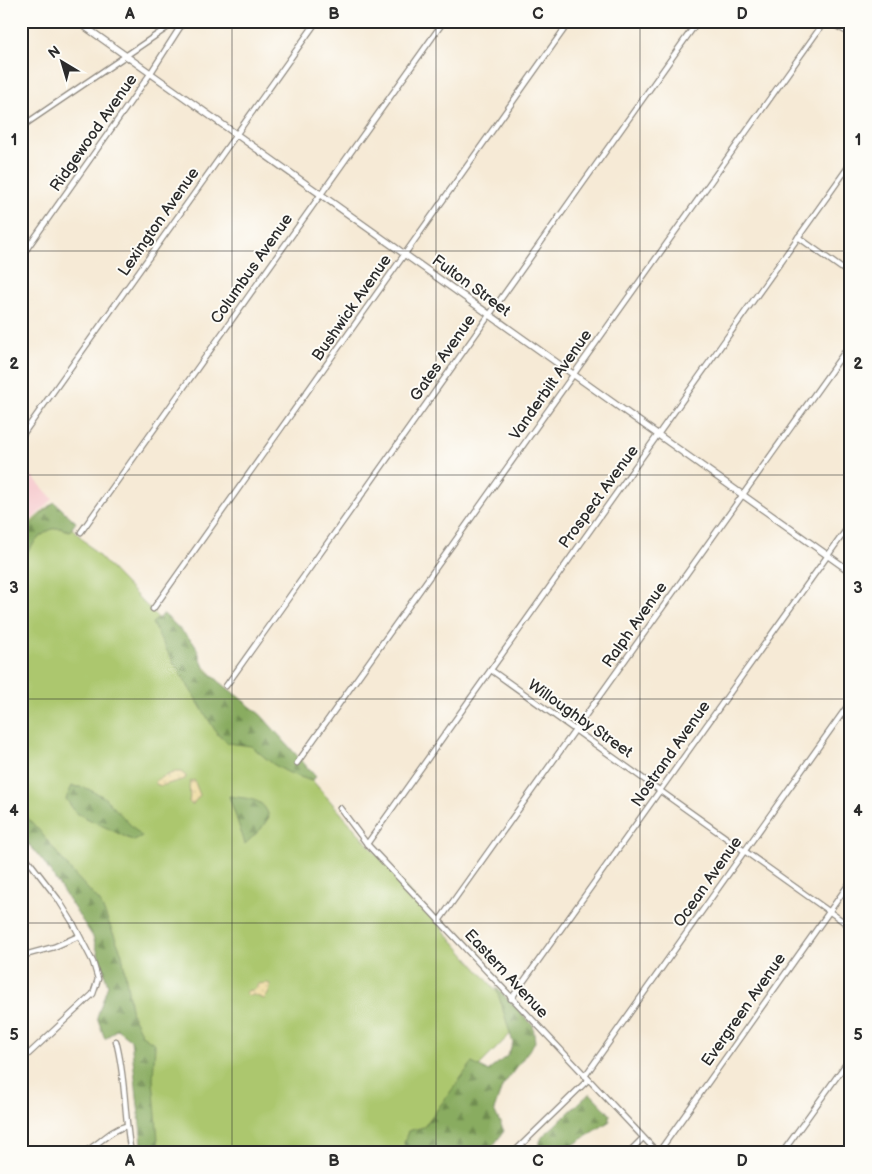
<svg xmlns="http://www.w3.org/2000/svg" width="872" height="1174" font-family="'Balsamiq Sans',sans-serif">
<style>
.built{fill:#f7cfd2}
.green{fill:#acc76e;stroke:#6c794c}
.forest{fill:url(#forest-firs);stroke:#5a6c46}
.sand{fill:url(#sand-dots);stroke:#8c8264}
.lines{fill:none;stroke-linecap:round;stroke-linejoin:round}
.minor-casing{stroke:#908a80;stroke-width:7}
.tertiary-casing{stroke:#908a80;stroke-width:8}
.minor{stroke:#fff;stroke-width:4.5}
.tertiary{stroke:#fff;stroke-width:5.5}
.grid{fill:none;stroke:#2b2b2b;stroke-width:1;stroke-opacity:0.55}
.labels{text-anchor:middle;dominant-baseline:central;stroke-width:4;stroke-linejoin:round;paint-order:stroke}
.street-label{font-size:16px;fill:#2b2b2b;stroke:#fdfcf7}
.neatline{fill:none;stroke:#2b2b2b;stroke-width:2}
.grid-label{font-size:16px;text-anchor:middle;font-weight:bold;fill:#2b2b2b}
</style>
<defs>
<pattern id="forest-firs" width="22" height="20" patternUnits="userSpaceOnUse" patternTransform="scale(1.25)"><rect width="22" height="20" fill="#89ac61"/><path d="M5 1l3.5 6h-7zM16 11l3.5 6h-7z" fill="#708c50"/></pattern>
<pattern id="sand-dots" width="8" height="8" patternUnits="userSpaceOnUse" patternTransform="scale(1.25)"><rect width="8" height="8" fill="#eeda9e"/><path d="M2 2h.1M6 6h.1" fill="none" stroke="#cb8" stroke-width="1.8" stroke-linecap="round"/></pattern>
</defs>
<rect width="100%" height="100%" fill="#fdfcf7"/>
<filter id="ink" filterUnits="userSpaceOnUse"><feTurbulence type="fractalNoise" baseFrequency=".02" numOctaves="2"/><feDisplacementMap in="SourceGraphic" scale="10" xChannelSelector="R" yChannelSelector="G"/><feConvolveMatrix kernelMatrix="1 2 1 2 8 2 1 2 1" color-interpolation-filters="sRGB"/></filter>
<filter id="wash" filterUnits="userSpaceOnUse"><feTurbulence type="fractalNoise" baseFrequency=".0096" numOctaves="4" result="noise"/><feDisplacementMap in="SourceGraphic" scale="20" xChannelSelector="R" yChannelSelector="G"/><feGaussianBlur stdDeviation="1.12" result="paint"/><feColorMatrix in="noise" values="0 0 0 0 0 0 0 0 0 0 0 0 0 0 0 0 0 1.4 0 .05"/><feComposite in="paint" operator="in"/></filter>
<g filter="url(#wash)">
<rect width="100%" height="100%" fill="#f6ead6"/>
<!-- built -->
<path class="built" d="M21,464L53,499L21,530Z"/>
<!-- green -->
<path class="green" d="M50,505L297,763L523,1021L480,1065L428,1121L447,1153H147L142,1098L128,1022L96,937L45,858L21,839V531Z"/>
<!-- forest -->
<g class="forest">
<path d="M54,502L76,522L70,531C66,530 61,528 58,528C42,529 29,549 21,561V535Z"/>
<path d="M164,614L195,644L205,670L261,715L316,777L311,781L287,772L273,764L251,746L228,743L218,735L172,660L152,623Z"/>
<path d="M72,786L86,788L104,797L142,837L134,841L76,813L66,799Z"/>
<path d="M229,796C247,799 264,797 269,817L261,829L245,844Z"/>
<path d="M21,811L38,829L72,872L100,902L122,954L132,1015L142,1035L155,1044L153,1079L159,1153H143L131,1040L117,1029L105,1039L97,1017L108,985L93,937L43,861L21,835Z"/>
<path d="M496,987L533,1025L535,1042L502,1087L494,1110L504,1131L488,1153H406L404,1143L408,1131L424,1127L472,1063L488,1071L508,1055L513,1043Z"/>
<path d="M590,1093L610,1114V1121L570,1147L564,1153H535L542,1137Z"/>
</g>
<!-- sand -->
<g class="sand">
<path d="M175,772H181L186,776L185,779L161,786L156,784L155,781L158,779Z"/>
<path d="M194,780L200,795L192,805L189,802C191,796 188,787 190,782Z"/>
<path d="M267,983L270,984C271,989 268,996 264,999L254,995L249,996L246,994L247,991L255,989L258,984Z"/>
</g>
</g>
<g filter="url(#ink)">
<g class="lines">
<!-- minor casing -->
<g class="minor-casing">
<g id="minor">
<path d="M21,127L177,21"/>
<path d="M798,237L851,275"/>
<path d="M21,257L150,74L184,21"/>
<path d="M21,437L317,21"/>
<path d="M81,532L444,21"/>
<path d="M153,609L570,21"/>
<path d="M491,670L851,927"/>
<path d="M226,686L698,21"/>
<path d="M297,763L825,21"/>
<path d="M340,808L367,844L658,1153"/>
<path d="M367,844L851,163"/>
<path d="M21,851L58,899L73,923L93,962L98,979L93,994L21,1061"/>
<path d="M439,921L851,343"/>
<path d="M21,956L54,947L79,936"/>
<path d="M511,999L851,523"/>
<path d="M116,1041C126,1078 124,1115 131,1153"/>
<path d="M585,1076L851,701"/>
<path d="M516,1150L588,1080"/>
<path d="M82,1153C98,1146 109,1130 126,1126"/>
<path d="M628,1153L643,1138"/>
<path d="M658,1153L851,881"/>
<path d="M782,1153L851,1057"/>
</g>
</g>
<!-- tertiary casing -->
<g class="tertiary-casing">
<g id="tertiary">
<path d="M77,21L851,572"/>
<path d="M827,21L851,33"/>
</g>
</g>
<!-- minor -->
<use href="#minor" class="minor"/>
<!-- tertiary -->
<use href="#tertiary" class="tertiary"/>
</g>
</g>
<!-- grid -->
<path class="grid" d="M232,21V1153M436,21V1153M640,21V1153M21,251H851M21,475H851M21,699H851M21,923H851"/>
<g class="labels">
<!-- street labels -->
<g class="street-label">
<text transform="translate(94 133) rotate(-55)">Ridgewood Avenue</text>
<text transform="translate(159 222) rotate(-55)">Lexington Avenue</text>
<text transform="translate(252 269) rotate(-55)">Columbus Avenue</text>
<text transform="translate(471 286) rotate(36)">Fulton Street</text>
<text transform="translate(352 308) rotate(-55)">Bushwick Avenue</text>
<text transform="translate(443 358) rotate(-55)">Gates Avenue</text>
<text transform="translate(551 385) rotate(-55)">Vanderbilt Avenue</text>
<text transform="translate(599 497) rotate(-54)">Prospect Avenue</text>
<text transform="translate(635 625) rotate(-55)">Ralph Avenue</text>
<text transform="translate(580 719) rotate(35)">Willoughby Street</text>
<text transform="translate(671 754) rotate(-55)">Nostrand Avenue</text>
<text transform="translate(708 882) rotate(-55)">Ocean Avenue</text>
<text transform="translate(506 974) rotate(47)">Eastern Avenue</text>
<text transform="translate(744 1010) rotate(-55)">Evergreen Avenue</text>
</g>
</g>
<!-- margin -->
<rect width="872" height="1174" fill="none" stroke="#fdfcf7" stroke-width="55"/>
<!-- north arrow -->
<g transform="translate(62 62) rotate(322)" stroke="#fdfcf7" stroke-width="4" paint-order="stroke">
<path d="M0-4L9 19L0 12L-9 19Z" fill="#2b2b2b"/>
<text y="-8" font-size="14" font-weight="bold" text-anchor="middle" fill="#2b2b2b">N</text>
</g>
<rect x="28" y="28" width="816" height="1118" class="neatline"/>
<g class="grid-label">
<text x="130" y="19">A</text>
<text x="334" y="19">B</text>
<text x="538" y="19">C</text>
<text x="742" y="19">D</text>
<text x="14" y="145">1</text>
<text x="858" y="145">1</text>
<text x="14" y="369">2</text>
<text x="858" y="369">2</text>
<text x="14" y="593">3</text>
<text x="858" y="593">3</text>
<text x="14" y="816">4</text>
<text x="858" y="816">4</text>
<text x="14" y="1040">5</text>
<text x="858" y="1040">5</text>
<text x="130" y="1166">A</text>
<text x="334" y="1166">B</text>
<text x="538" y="1166">C</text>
<text x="742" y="1166">D</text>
</g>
</svg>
